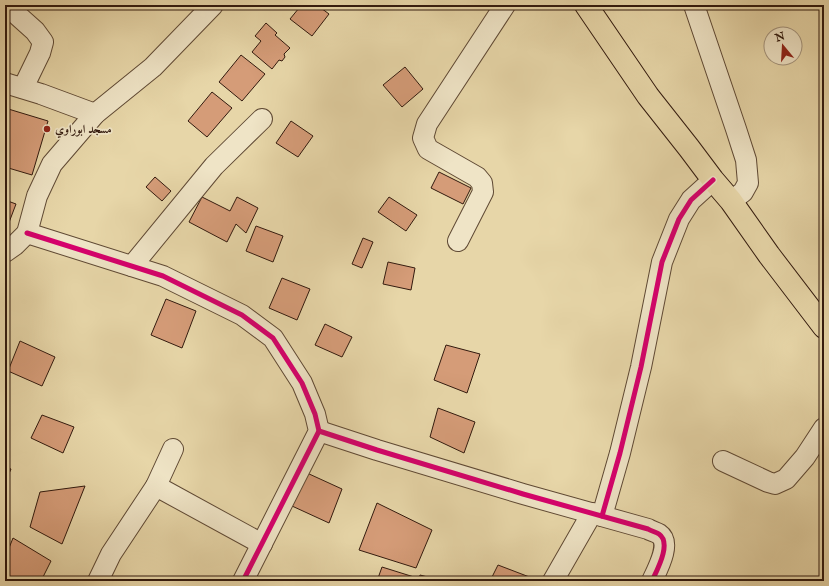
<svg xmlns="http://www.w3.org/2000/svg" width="829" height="586" font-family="'IM FELL English',Amiri,serif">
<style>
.building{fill:#d59c78;stroke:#321a0e}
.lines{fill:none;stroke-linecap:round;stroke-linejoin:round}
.minor-casing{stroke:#5f4934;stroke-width:22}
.major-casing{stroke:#321a0e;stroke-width:24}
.minor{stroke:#efe4c6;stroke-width:20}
.major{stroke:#e7d6a8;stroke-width:22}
.cycleway-casing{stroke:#efe4c6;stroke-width:8}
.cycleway{stroke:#d6006c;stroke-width:5}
.poi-dot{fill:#8f2418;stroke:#efe4c6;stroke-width:1.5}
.labels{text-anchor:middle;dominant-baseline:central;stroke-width:3.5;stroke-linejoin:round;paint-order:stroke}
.poi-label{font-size:12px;font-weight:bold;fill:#321a0e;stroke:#efe4c6;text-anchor:start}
</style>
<rect width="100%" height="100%" fill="#e7d6a8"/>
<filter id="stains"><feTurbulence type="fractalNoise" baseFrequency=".005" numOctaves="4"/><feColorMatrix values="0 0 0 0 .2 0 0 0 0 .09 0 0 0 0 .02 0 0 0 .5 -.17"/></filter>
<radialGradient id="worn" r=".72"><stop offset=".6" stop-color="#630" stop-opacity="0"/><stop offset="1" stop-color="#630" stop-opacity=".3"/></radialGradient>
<!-- building -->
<g class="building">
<path d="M295,5H317L329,14L312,36L290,19L299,8Z"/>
<path d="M266,23L277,33L275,35L290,48L284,54L285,57L282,61L279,60L272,69L252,52L261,41L255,36Z"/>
<path d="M241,55L265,74L242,101L219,82Z"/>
<path d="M405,67L423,89L402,107L383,85Z"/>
<path d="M212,92L232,108L207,137L188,121Z"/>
<path d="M5,108L48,121L32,175L5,167Z"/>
<path d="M291,121L313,136L298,157L276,143Z"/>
<path d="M439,172L471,188L463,204L431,188Z"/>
<path d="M155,177L171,191L162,201L146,187Z"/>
<path d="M202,197L230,211L237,197L258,208L246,233L236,224L227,242L189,222Z"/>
<path d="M389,197L417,215L406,231L378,212Z"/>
<path d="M5,200L16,204L5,233Z"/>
<path d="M256,226L283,236L273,262L246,251Z"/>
<path d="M363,238L373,242L362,268L352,264Z"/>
<path d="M388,262L415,268L411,290L383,284Z"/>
<path d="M282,278L310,289L297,320L269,308Z"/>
<path d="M166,299L196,311L182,348L151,335Z"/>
<path d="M325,324L352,337L342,357L315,345Z"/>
<path d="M20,341L55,357L42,386L8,371Z"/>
<path d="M446,345L480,354L467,393L434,380Z"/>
<path d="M438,408L475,422L464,453L430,437Z"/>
<path d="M42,415L74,427L63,453L31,438Z"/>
<path d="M5,467L11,469L5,483Z"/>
<path d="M307,473L342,489L329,523L292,506Z"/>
<path d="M85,486L62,544L30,527L40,492Z"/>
<path d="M377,503L432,530L416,568L359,550Z"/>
<path d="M13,538L51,561L41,581H5V558Z"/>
<path d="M498,565L532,578L531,581H490Z"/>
<path d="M382,567L414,577L412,581H377Z"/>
<path d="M420,575L443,581H418Z"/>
</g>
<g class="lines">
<!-- minor casing -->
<g class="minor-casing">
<g id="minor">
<path d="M6,5L35,31L43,42L40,53L23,88"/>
<path d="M694,5L736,129L746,160L748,183L743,192L731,201"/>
<path d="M5,83L41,94L95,114"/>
<path d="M27,233L163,276L242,315L273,338L302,383L315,414L319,431L243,581"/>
<path d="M458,241L483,192L482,183L477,177L428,149L423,138L427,124L505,5"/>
<path d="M5,252L15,245L27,233L37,196L52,164L95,114L153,67L213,5"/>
<path d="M132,266L214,166L262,119"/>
<path d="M319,431L377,450L523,494L648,529C651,531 656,532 659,534C672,543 657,570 652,581"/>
<path d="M723,461L768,482L775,484L786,479L805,457L824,428"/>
<path d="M156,486L262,544"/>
<path d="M602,516L620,453L641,367L662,262L679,219L691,200L713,180"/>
<path d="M98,581L111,554L156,486L173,449"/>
<path d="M553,581L592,513"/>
</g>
</g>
<!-- major casing -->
<g class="major-casing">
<path id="major" d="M586,5L648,96L689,148L713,180L731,201L769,255L824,327"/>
</g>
<!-- minor -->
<use href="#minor" class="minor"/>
<!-- major -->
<use href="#major" class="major"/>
<!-- cycleway casing -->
<g class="cycleway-casing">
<g id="cycleway">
<path d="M27,233L163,276L242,315L273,338L302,383L315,414L319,431L243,581"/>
<path d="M319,431L377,450L523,494L648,529C651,531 656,532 659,534C672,543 657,570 652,581"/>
<path d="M602,516L620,453L641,367L662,262L679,219L691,200L713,180"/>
</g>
</g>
<!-- cycleway -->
<use href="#cycleway" class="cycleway"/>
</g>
<!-- markers -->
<circle class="poi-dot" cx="47" cy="129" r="4"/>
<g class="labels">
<!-- poi labels -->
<g class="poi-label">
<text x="55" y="129">مسجد ابوراوي</text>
</g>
</g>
<!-- margin -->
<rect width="829" height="586" fill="none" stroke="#e7d6a8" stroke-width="20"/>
<rect x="6" y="6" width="817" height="574" fill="none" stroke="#321a0e" stroke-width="2"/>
<rect x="10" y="10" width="809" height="566" fill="none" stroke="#321a0e"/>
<!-- north arrow -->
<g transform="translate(783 46) rotate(342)"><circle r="19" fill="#efe4c6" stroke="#a3937c"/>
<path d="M0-3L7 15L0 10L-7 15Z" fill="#8f2418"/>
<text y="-6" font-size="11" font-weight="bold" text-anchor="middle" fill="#321a0e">N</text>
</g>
<rect width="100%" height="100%" filter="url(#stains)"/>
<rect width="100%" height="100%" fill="url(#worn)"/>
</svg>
